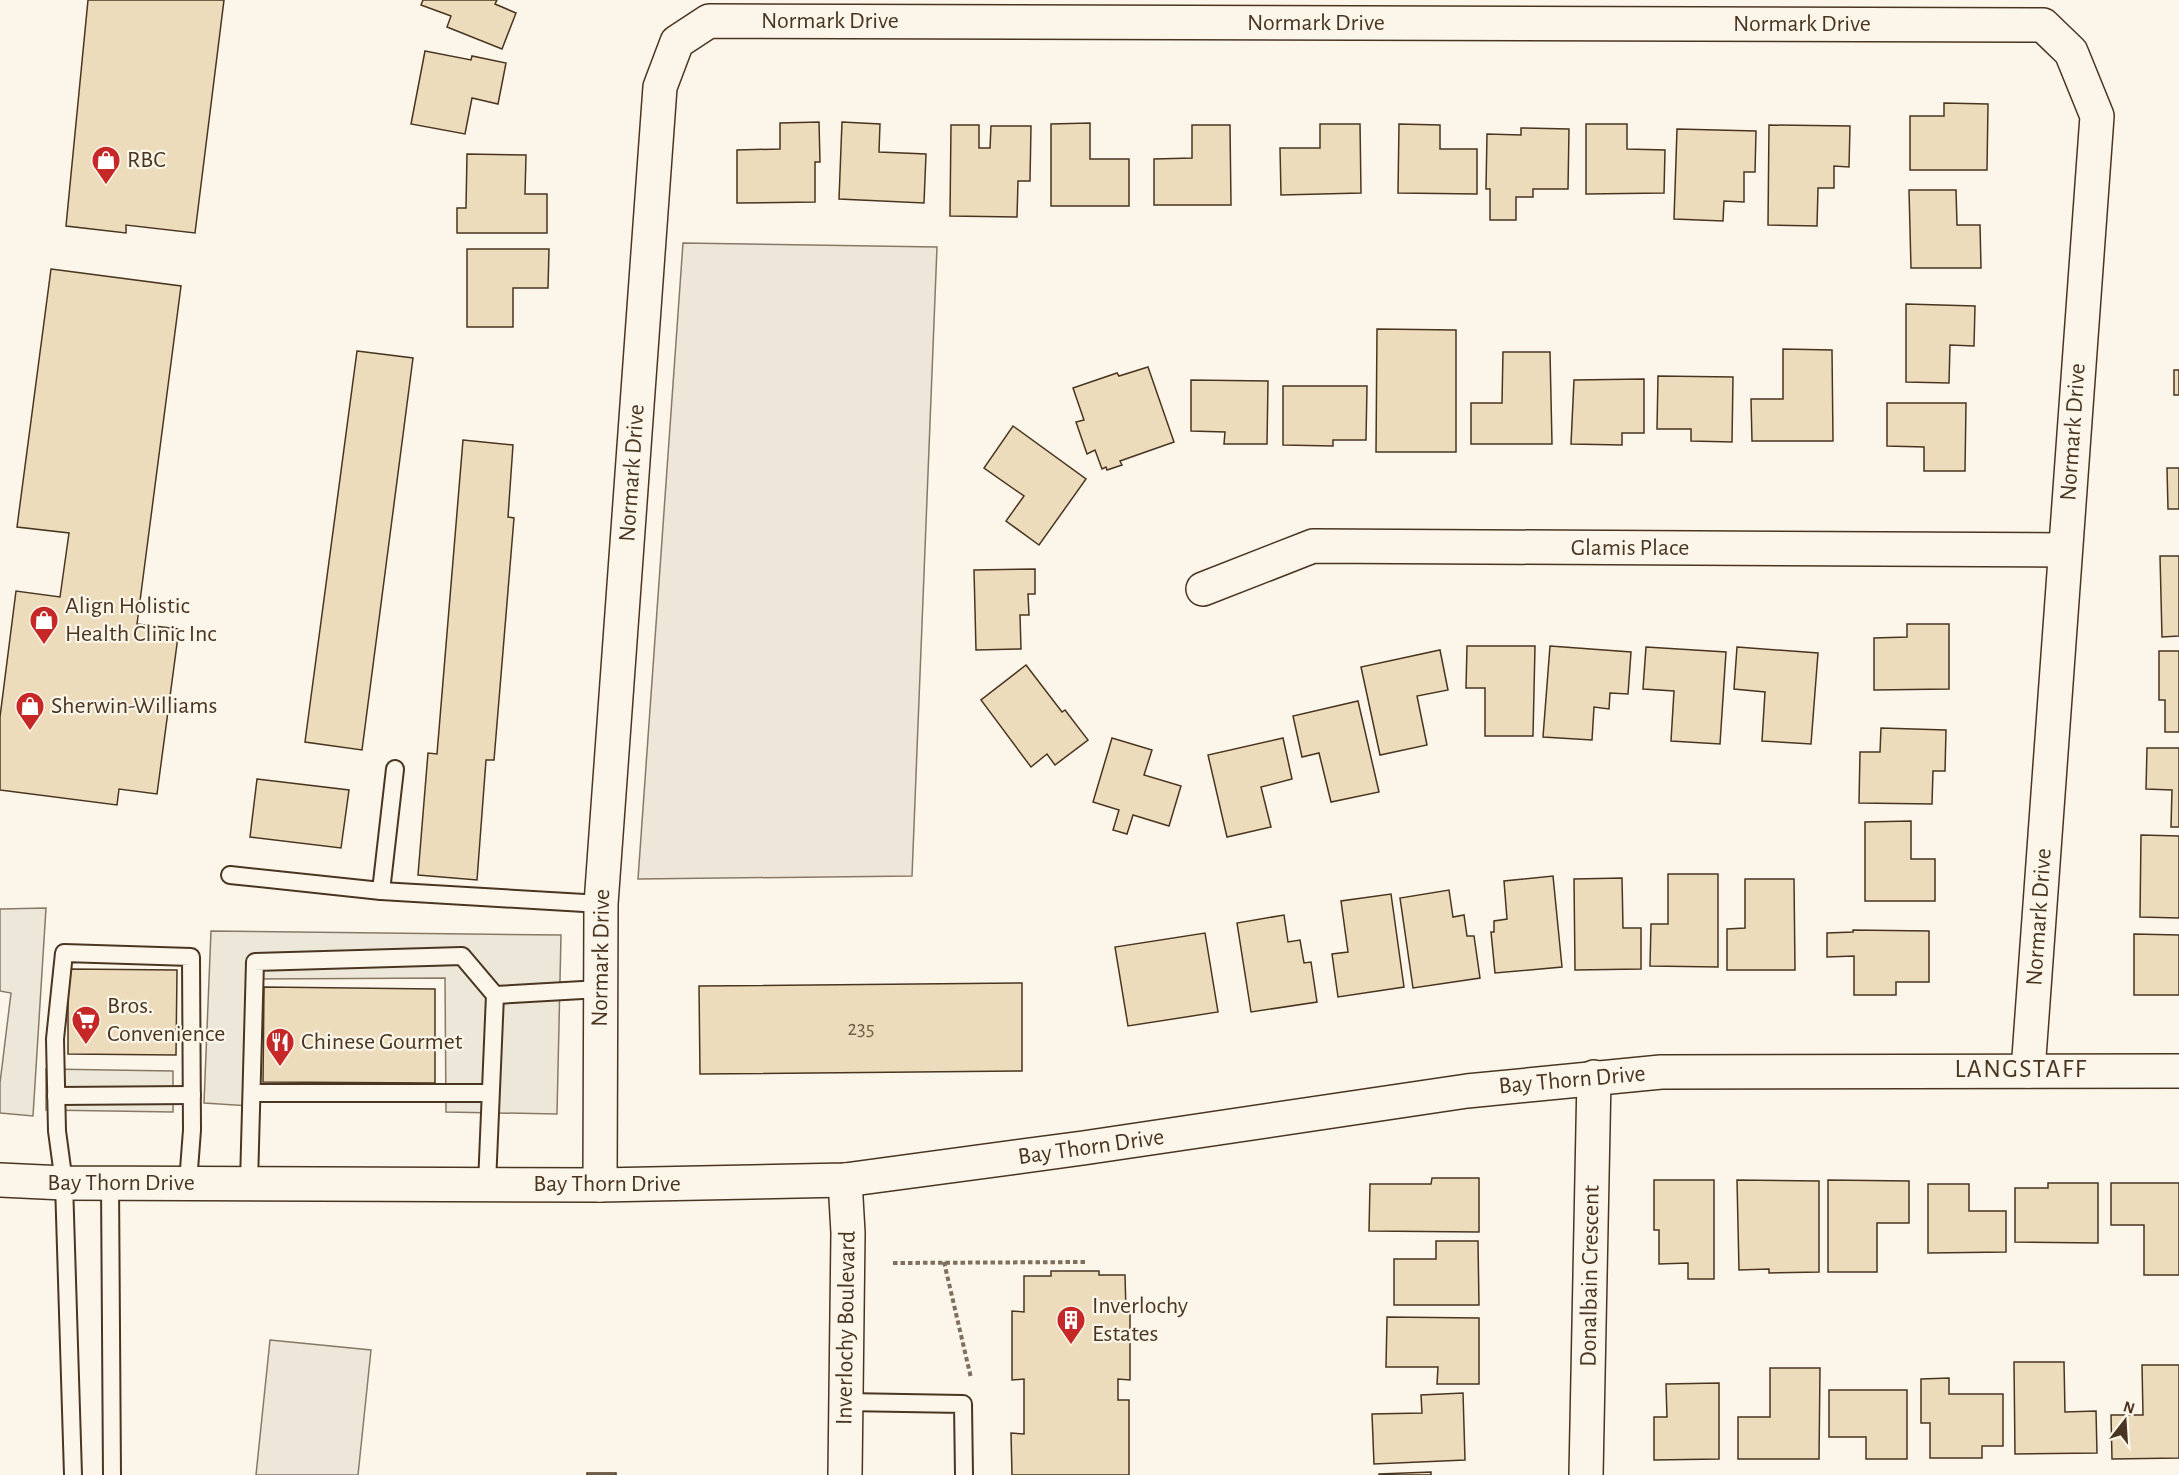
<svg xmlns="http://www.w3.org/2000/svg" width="2179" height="1475" font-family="'Alegreya Sans',sans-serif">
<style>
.green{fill:#ede6d9;stroke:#887966;stroke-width:1.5}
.parking{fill:#ede7d9;stroke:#887966;stroke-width:1.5}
.building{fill:#ecdcbc;stroke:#4a3520;stroke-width:1.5}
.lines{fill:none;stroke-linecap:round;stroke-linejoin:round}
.service-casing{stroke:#4a3520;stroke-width:20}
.minor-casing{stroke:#4a3520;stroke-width:36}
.path{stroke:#7f6f5c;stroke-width:4;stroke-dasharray:4.5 3;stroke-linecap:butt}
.service{stroke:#fbf6e9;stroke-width:16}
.minor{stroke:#fbf6e9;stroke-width:33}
.labels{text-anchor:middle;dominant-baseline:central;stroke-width:4.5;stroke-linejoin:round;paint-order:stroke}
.number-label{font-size:21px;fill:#725f47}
.street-label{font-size:24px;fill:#4a3520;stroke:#fbf6e9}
.poi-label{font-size:24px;fill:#4a3520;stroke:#fbf6e9;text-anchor:start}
.neighbourhood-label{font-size:26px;letter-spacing:1.5px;fill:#4a3520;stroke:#fbf6e9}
</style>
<rect width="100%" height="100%" fill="#fbf6e9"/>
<!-- green -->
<g class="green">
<path d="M683,243L937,247L912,876L638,879Z"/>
<path d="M270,1340L371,1350L358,1475H256Z"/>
</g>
<!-- parking -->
<g class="parking">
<path d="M46,908L33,1116L0,1113V1083L11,993L0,991V909Z"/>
<path d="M211,931L561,935L557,1114L446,1112L445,978L252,979L250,1106L204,1103Z"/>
<path d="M46,1069L173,1071V1112L46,1110Z"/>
</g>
<!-- building -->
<g class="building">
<path d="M88,0H224L195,233L126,225V233L66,226Z"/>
<path d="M423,0H497L495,4L516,13L502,49L447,27L451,16L421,5Z"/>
<path d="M425,51L471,60L472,56L506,63L498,104L472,98L465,134L411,124Z"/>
<path d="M1944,103L1988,104L1987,170H1910V116H1944Z"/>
<path d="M819,122L820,162H815V202L737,203V150L780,149V123Z"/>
<path d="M842,122L880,124L879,152L926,154L924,203L839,199Z"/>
<path d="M1090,123V159H1129V206H1051V124Z"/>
<path d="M1320,124H1360L1361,193L1281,195L1280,148H1320Z"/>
<path d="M1399,124L1440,125V149H1477V194L1398,193Z"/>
<path d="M1586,124H1627V149L1665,150L1664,193L1586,194Z"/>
<path d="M951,125H979V148H990L991,126H1031L1030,181H1018L1017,217L950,216Z"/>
<path d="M1192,125H1230L1231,205H1154V159L1192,158Z"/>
<path d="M1769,125L1850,126L1849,167L1834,166V188H1818L1817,226L1768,225Z"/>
<path d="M1521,128L1569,129L1568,189H1533V197H1516V220H1490V189H1486L1487,134L1521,135Z"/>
<path d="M1677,129L1756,131L1755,172H1744V202L1724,201L1723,221L1674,219Z"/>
<path d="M467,154L526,155L525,194H547V233H457V208H466Z"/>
<path d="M1909,190H1956L1957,225H1980L1981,268H1911Z"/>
<path d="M467,249H549L548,288H513V327H467Z"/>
<path d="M51,269L181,286L137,624L179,629L157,794L119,789L117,805L0,790V717L16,591L60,597L69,533L17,527Z"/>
<path d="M1906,304L1975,306L1974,346L1950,345L1949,383L1906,382Z"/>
<path d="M1377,329L1456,330V452H1376Z"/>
<path d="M1783,349L1832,350L1833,441H1752L1751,399H1783Z"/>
<path d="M357,351L413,358L362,750L305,742Z"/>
<path d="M1503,352H1550L1552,444H1471V403H1502Z"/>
<path d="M1148,367L1174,442L1120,461L1122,465L1107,470L1106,467L1102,469L1095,450L1087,454L1076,422L1084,420L1073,388L1117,373L1119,376Z"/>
<rect x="2174" y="370" width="5" height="25"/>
<path d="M1658,376L1733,377L1732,442L1691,441V429H1657Z"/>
<path d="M1644,379V433H1622V445L1571,444L1574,380Z"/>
<path d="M1191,380L1268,381L1267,444H1224L1225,432L1191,431Z"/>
<path d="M1283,386H1367L1366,440H1333V446L1283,445Z"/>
<path d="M1887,403H1966L1965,471H1924V447L1887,446Z"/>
<path d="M1013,426L1086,479L1039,545L1006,521L1024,496L984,468Z"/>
<path d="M463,440L513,445L508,517L514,518L494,760H486L477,880L418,875L428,753L437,754Z"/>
<path d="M2167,468H2179V509H2168Z"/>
<path d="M2160,556H2179V636L2162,637Z"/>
<path d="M1035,569V594H1028L1029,615H1020L1021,649L976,650L974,570Z"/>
<path d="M1907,624H1949V689L1874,690V638L1907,637Z"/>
<path d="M1467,646H1535L1533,736H1485V688H1466Z"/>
<path d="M1550,646L1631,652L1628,694L1610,693L1609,709L1594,707L1592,740L1543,737Z"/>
<path d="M1646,647L1726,652L1720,744L1671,741L1674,691L1643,689Z"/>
<path d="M1737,647L1818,653L1811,744L1762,741L1765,692L1734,689Z"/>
<path d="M1440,650L1448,690L1417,696L1427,745L1380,755L1361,667Z"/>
<path d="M2159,651H2179V732H2165V700H2159Z"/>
<path d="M1026,665L1062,712L1065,710L1088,740L1055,765L1047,754L1031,767L981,700Z"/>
<path d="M1358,701L1379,792L1331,802L1319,753L1302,757L1293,716Z"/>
<path d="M1881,728L1946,730L1945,771H1933L1932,804L1859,803L1860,752H1880Z"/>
<path d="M1112,738L1152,750L1144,775L1181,786L1169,826L1133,815L1127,834L1113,830L1119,810L1093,802Z"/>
<path d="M1283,738L1292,779L1261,787L1271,827L1227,837L1208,755Z"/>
<path d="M2147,748H2179V827H2171L2172,790L2146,789Z"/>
<path d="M257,779L349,790L341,848L250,837Z"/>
<path d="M1911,821V859H1935V901H1865V822Z"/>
<path d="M2141,835L2179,836V918L2140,917Z"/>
<path d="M1668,874H1718V967L1650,966L1651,924H1668Z"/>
<path d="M1553,876L1562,967L1495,973L1491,932H1494V921L1507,919L1504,881Z"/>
<path d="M1622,878L1623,928H1641V969L1575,970L1574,879Z"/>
<path d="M1745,879H1794L1795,970H1727V929L1745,928Z"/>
<path d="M1449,890L1453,917L1464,915L1467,936H1474L1480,978L1413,988L1400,898Z"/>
<path d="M1391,894L1404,987L1338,997L1332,954L1348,952L1341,901Z"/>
<path d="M1284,915L1288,942L1300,940L1304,963L1311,962L1317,1002L1251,1012L1237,923Z"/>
<path d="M1853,930L1929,931V982H1896V995H1854V956L1827,957V933L1853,932Z"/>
<path d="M1205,933L1218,1012L1128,1026L1115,947Z"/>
<path d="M2134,934L2179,935V995H2134Z"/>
<path d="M68,969L177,970L176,1055L68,1054Z"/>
<path d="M1022,983V1071L700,1074L699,986Z"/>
<path d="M264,987L435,989V1083L263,1082Z"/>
<path d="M1432,1178H1479V1232L1369,1231L1370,1184H1431Z"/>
<path d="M1654,1180H1714V1279H1688V1263L1659,1264V1230H1654Z"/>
<path d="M1737,1180L1819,1181V1272L1769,1273V1269L1739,1270Z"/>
<path d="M1828,1180L1909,1181V1223H1877V1272H1828Z"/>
<path d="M2048,1183H2098V1243L2015,1242V1188H2048Z"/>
<path d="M2111,1183H2179V1275H2144V1225H2111Z"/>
<path d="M1928,1184H1969V1211H2006V1252L1928,1253Z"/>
<path d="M1436,1241H1478L1479,1305H1394V1259H1436Z"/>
<path d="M1051,1271H1099V1275H1125L1126,1311H1130V1380L1118,1379V1400H1129V1475H1012L1011,1433L1024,1434V1379L1012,1380V1311L1024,1312V1276H1051Z"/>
<path d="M1387,1317L1479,1318V1384H1437L1438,1367H1386Z"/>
<path d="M2014,1362H2064L2065,1412L2096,1411L2097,1453L2015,1454Z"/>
<path d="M2142,1365H2179V1458L2112,1459L2111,1415H2143Z"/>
<path d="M1770,1368H1820L1819,1459H1738V1417H1770Z"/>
<path d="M1949,1378V1394H2003V1446H1982V1458H1930V1423H1921V1379Z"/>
<path d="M1719,1383V1459L1654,1460V1417H1667L1666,1384Z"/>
<path d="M1829,1390H1907V1459H1866V1437H1829Z"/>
<path d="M1463,1393L1465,1460L1374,1464L1372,1414L1422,1413L1421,1395Z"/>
<path d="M1431,1472V1475H1379V1474Z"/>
<rect x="587" y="1473" width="29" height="2"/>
</g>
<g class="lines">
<!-- service casing -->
<g class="service-casing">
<g id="service">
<path d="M395,769L381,891L601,904"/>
<path d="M230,875L381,891"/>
<path d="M495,995L600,989"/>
<path d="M252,1093H490"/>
<path d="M56,1096L192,1095"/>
<path d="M110,1183L112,1475"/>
<path d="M249,1183L255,962L462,956L495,995L487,1184"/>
<path d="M845,1402L963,1404L964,1475"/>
<path d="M73,1475L64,1183L57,1131L55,1039L64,953L191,957L192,1130L188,1183"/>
</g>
</g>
<!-- minor casing -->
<g class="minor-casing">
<g id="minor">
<path d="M1203,589L1313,546L2065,550"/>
<path d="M0,1180L64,1183L600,1185L845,1180L1083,1148L1467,1091L1661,1072L2179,1071"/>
<path d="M600,1185L601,904L660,87L677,42L709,21L2043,25L2071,52L2097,116L2028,1071"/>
<path d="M845,1475L848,1233L845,1180"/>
<path d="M1586,1475L1594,1077"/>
</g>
</g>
<!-- path -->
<g class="path">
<path d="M944,1262L971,1378"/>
<path d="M893,1263L1087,1262"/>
</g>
<!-- service -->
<use href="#service" class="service"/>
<!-- minor -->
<use href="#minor" class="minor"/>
</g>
<!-- icons -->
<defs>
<g id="shop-pin" transform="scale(1.5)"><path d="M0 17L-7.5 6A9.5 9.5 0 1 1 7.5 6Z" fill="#c62828" stroke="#fbf6e9"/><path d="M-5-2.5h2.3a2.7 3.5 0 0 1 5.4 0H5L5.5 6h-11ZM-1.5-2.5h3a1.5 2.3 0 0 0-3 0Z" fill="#fff"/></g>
<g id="supermarket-pin" transform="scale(1.5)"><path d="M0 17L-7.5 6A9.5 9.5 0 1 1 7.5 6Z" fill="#c62828" stroke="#fbf6e9"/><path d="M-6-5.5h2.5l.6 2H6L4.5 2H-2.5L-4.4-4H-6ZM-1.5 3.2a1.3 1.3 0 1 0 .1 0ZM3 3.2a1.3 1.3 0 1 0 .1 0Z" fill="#fff"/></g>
<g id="restaurant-pin" transform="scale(1.5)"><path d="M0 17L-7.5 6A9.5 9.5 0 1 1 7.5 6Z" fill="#c62828" stroke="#fbf6e9"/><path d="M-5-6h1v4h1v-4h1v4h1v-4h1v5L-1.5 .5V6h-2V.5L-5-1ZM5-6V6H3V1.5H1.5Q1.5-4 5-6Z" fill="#fff"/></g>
<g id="building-pin" transform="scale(1.5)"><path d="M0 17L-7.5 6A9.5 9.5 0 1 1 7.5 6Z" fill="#c62828" stroke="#fbf6e9"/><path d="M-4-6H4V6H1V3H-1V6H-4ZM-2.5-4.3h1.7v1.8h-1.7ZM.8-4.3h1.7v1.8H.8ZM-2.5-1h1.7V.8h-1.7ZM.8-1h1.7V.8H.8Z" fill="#fff"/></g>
</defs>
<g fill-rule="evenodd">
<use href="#shop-pin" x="106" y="160"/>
<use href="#shop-pin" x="44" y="620"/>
<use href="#shop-pin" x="30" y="706"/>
<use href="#supermarket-pin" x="86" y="1020"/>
<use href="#restaurant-pin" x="280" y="1042"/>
<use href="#building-pin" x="1071" y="1320"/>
</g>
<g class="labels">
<!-- number labels -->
<g class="number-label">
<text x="861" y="1028">235</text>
</g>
<!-- street labels -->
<g class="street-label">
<text x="830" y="21">Normark Drive</text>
<text x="1316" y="23">Normark Drive</text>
<text x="1802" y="24">Normark Drive</text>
<text transform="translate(2073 432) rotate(-86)">Normark Drive</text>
<text transform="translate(632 473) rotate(-86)">Normark Drive</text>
<text x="1630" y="548">Glamis Place</text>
<text transform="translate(2039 917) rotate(-86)">Normark Drive</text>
<text transform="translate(601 958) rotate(-89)">Normark Drive</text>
<text transform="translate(1572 1080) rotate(-5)">Bay Thorn Drive</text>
<text transform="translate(1091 1147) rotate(-8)">Bay Thorn Drive</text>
<text x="121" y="1183">Bay Thorn Drive</text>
<text x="607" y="1184">Bay Thorn Drive</text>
<text transform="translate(1590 1276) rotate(-89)">Donalbain Crescent</text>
<text transform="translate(846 1328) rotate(-89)">Inverlochy Boulevard</text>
</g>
<!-- poi labels -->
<g class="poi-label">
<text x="127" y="160">RBC</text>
<text x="65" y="606">Align Holistic<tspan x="65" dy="28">Health Clinic Inc</tspan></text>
<text x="51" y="706">Sherwin-Williams</text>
<text x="107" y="1006">Bros.<tspan x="107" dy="28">Convenience</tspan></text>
<text x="301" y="1042">Chinese Gourmet</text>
<text x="1092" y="1306">Inverlochy<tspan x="1092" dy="28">Estates</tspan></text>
</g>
<!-- neighbourhood labels -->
<g class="neighbourhood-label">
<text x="2021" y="1069">LANGSTAFF</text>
</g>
</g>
<!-- north arrow -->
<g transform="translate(2125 1421) rotate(17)" stroke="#fbf6e9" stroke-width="4.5" paint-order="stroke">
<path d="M0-4.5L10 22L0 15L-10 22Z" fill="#4a3520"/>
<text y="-9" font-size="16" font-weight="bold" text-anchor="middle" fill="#4a3520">N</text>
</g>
</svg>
